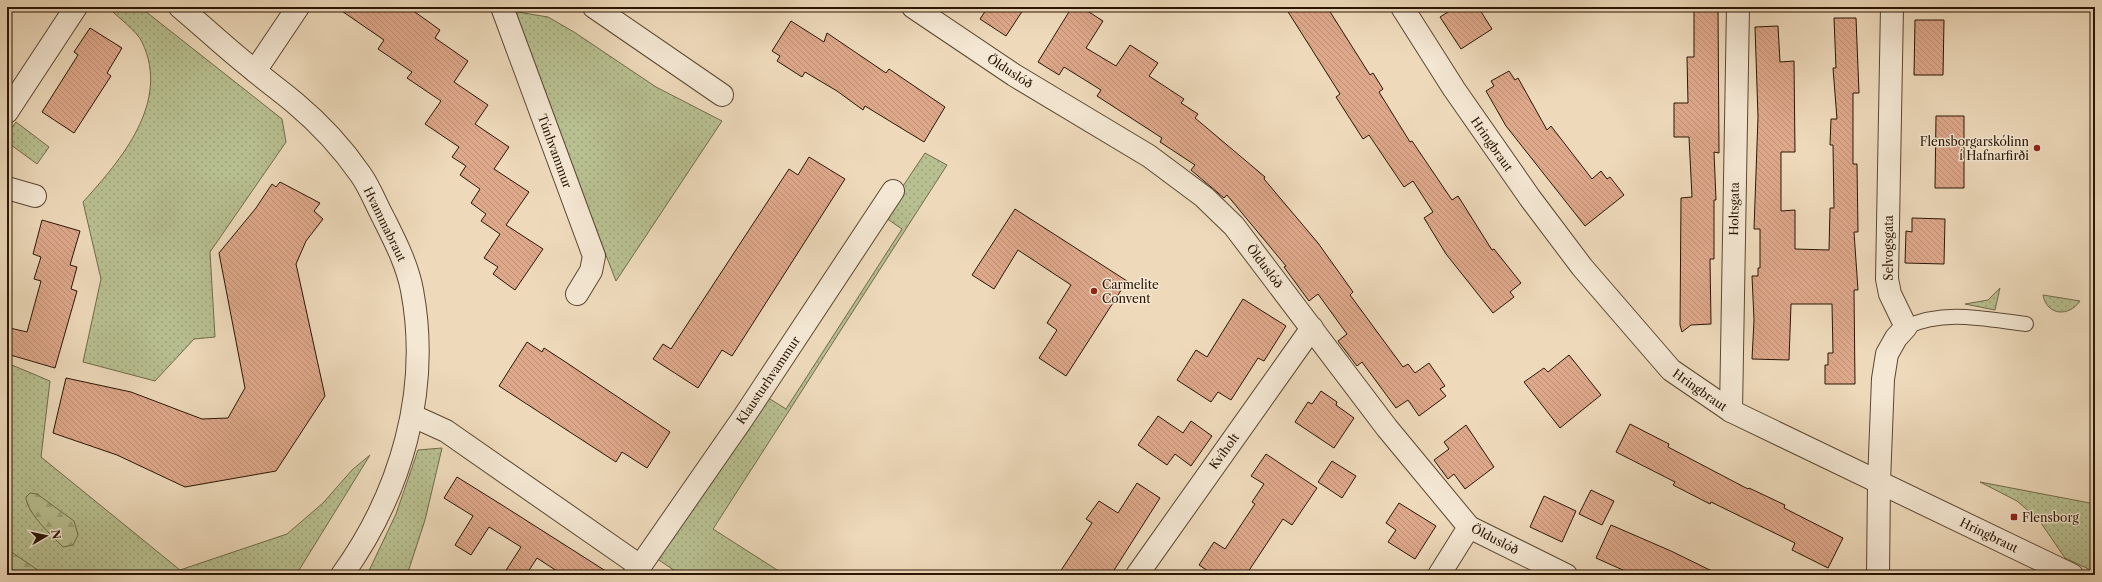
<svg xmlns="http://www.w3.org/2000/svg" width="2102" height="582" font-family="'Libre Caslon Text',serif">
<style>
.grass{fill:url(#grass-dots);stroke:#716b4a}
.forest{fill:url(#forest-firs);stroke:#716b4a}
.building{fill:url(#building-back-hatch);stroke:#2a1604}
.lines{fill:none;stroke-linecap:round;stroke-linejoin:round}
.service-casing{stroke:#5b4732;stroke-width:16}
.minor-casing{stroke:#5b4732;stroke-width:24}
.service{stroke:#f4e7d3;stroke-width:14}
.minor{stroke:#f4e7d3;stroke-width:22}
.poi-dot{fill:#8f2418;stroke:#f4e7d3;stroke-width:1.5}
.labels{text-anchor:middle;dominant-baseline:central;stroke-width:3;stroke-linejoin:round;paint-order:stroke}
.street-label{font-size:12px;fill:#2a1604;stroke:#f4e7d3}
.poi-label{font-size:12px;fill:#2a1604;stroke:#f4e7d3;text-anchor:start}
</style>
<defs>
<pattern id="grass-dots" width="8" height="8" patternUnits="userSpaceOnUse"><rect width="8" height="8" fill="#b8c091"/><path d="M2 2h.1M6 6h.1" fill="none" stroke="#9ea47b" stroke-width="1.8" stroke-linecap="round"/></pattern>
<pattern id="forest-firs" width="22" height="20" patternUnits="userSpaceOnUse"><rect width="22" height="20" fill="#b8c091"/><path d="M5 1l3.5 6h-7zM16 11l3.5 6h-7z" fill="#9ea47b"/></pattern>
<pattern id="building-back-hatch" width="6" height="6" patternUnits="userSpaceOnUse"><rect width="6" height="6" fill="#dea88b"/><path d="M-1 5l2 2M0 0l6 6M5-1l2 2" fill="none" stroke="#bf9076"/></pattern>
</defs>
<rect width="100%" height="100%" fill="#eedabb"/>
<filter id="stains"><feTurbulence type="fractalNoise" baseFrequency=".005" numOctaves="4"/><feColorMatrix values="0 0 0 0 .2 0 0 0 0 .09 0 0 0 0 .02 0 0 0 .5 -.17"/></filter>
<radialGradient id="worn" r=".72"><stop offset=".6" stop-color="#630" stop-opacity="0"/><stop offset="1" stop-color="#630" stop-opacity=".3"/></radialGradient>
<!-- grass -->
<g class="grass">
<path d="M108,7H140L282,119L286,142L210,252L215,337L194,339L155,381L83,362L101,279L83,202C121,160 171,102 142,42C137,31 116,16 108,7Z"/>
<path d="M511,11L548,17L574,32L656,87L722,121L616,281Z"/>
<path d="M16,122L49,147L37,164L7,142V134Z"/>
<path d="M925,153L947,165L713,529L785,575H681L653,556L762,394L786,409L902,229L883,216Z"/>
<path d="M2000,288L1995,310L1965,304L1988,300Z"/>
<path d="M2043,295L2080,301C2069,317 2047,316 2043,295Z"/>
<path d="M7,363L50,381L41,457L180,570L287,534L323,503L352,470L370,455L296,575H12L7,572Z"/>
<path d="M442,448L425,520L407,575H367L396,514L418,450Z"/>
<path d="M1980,482L2095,504V572L2065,558L2039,520L2017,501Z"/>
</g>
<!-- forest -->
<g class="forest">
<path d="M30,493L37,494L74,521L78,535L73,545L63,547C52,536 26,512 26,497Z"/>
<path d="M7,549L45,575H12L7,572Z"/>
</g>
<!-- building -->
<g class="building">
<path d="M336,7H408L440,30L435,38L468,61L454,82L488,105L475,124L509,147L494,169L529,192L506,225L543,249L515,290L493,274L498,267L484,258L500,234L481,221L486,214L471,203L480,189L460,175L466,166L452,157L459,147L425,124L441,101L407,78L412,72L378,49L384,40Z"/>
<path d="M988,7H1025L1006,36L980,19Z"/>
<path d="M1072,7H1081L1103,21L1086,48L1116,66L1130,45L1158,63L1149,76L1184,99L1181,103L1198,114L1195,118L1265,177L1264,179L1318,243L1353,292L1350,295L1403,367L1408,364L1415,373L1429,363L1445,386L1440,389L1446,396L1419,416L1408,400L1396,408L1362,362L1357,366L1338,341L1347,334L1318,294L1309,301L1284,267L1286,266L1227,195L1224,198L1191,170L1195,165L1160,142L1162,138L1097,96L1101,90L1064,67L1059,75L1038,62Z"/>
<path d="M1285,7H1327L1370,75L1373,73L1383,89L1379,92L1410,142L1412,141L1452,200L1458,196L1492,250L1494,249L1521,283L1510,292L1514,297L1493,313L1446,254L1424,218L1433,212L1413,181L1404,187L1369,135L1363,139L1336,97L1340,94Z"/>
<path d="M1456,7H1478L1492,29L1461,49L1440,17Z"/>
<path d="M1694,7L1718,8L1719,153L1714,152L1716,200H1714V259H1710L1711,324L1691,325L1682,332L1680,325L1681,198L1692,197L1689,137H1674V103H1688L1687,57H1694Z"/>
<path d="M1834,18H1856L1859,93H1853V164H1857L1858,232H1854L1858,290H1854L1855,384H1825V365H1828V353H1833L1832,304H1791L1789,360L1752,359L1754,320L1752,276H1758V268H1760V229H1754L1758,117L1755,27L1778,26L1780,62L1794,61L1795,152H1781V211L1795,210V249L1829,250L1830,208H1834L1833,145H1830L1831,119H1837L1833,68H1836Z"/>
<path d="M1915,20H1944L1943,75H1914Z"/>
<path d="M791,21L824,42L827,33L886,73L889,69L945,107L924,142L865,106L863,110L837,91L805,72L802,77L777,61L780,56L772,51Z"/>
<path d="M90,28L122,48L107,73L111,76L74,133L42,112L78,55L74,52Z"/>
<path d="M1509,71L1515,80L1518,78L1547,130L1551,126L1592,179L1601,171L1607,179L1610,177L1624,195L1585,226L1506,126L1486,91L1494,86L1491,81Z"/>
<path d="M1936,116H1964V188H1935Z"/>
<path d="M809,157L845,179L732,356L722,350L698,388L653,359L663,344L671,349L789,169L798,175Z"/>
<path d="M280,182L320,203L314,211L323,219L306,241L296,264L325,396L276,471L185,487L117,455L53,433L66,378L131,392L202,419L228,418L245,388L219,253L256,208L272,184L276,187Z"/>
<path d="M1015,209L1127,281L1066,376L1039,358L1057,330L1047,323L1071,285L1018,250L994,289L972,275Z"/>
<path d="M1912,218L1945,219L1944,264L1905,263L1906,231L1912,232Z"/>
<path d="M42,220L80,231L70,265L77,267L71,289L77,291L55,368L7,354V339L10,328L27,332L41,281L34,279L41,257L33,254Z"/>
<path d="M1243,299L1286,326L1264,361L1258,358L1231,400L1218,392L1211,402L1177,380L1196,350L1207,357Z"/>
<path d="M527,342L542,352L544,348L564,361L670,432L647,468L622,452L616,462L499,386Z"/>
<path d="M1569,355L1601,395L1560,428L1524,382L1544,368L1548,372Z"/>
<path d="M1321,391L1337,402L1336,405L1354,418L1334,448L1295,422L1308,402L1312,404Z"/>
<path d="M1158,416L1183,433L1191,421L1212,436L1191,466L1175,454L1167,465L1138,445Z"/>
<path d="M1630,424L1669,444L1668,447L1748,489L1749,488L1785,505L1784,508L1843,538L1828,568L1792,550L1795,543L1711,502L1710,504L1673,485L1675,482L1616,452Z"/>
<path d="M1466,425L1494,467L1465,489L1454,474L1448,479L1434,460L1449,449L1444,442Z"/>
<path d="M1266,454L1317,488L1292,525L1283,519L1246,575H1214L1199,565L1214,542L1225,549L1255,504L1252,502L1264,484L1251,476Z"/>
<path d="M1332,461L1356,476L1342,498L1318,482Z"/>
<path d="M457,477L502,505L612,575H563L537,558L526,575H503L521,547L489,527L471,555L455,545L473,516L444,498Z"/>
<path d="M1137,483L1160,498L1111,575H1058L1092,523L1086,519L1099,501L1118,513Z"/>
<path d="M1591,490L1614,501L1602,525L1579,514Z"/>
<path d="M1544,496L1576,511L1562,542L1530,527Z"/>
<path d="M1399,503L1436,526L1415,559L1388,542L1396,530L1386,523Z"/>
<path d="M1611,525L1671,551L1720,575H1634L1596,558Z"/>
</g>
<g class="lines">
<!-- service casing -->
<g class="service-casing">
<path id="service" d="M1906,327C1944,309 1985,319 2026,324"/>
</g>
<!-- minor casing -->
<g class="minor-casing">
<g id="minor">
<path d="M180,7C205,28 229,51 255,71C268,82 282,92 295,103C319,123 343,149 361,175C370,188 376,204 383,217C395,241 407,264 412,290C431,391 401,493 342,575"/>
<path d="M502,7L594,256L591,271L577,294"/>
<path d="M594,7L722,95"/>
<path d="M913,7L1014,75L1149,156L1204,197L1234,226L1387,428L1469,527L1566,575"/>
<path d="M1402,7L1454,89L1530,198L1582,267L1671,370L1731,411L2072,575"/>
<path d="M255,71L298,7"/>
<path d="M7,112L76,7"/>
<path d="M7,188L35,196"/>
<path d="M1731,411L1738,7"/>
<path d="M413,416L446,431L640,566"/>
<path d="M634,575L743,418L893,191"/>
<path d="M1137,575L1312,328"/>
<path d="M1439,575L1469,527"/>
<path d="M1878,575L1879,482L1883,379L1887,354L1896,338L1906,327L1890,294L1887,279L1892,7"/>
</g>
</g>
<!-- service -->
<use href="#service" class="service"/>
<!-- minor -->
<use href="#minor" class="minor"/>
</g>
<!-- markers -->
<g class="poi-dot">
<circle cx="2037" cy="148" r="4"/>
<circle cx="1094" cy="291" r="4"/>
<rect x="2010" y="513" width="8" height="8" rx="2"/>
</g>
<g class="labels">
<!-- street labels -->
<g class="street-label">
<text transform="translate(1010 71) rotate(33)">Ölduslóð</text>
<text transform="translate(1492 144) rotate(55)">Hringbraut</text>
<text transform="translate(555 151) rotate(70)">Túnhvammur</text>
<text transform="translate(1734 209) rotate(-89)">Holtsgata</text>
<text transform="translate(385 224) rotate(64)">Hvammabraut</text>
<text transform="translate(1888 248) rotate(-90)">Selvogsgata</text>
<text transform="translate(1265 266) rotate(53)">Ölduslóð</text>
<text transform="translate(768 380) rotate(-56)">Klausturhvammur</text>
<text transform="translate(1700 390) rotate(35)">Hringbraut</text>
<text transform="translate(1224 451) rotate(-54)">Kvíholt</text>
<text transform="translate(1989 535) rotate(26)">Hringbraut</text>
<text transform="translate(1495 539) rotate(27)">Ölduslóð</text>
</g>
<!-- poi labels -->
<g class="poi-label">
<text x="2029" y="141" text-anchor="end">Flensborgarskólinn<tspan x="2029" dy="14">í Hafnarfirði</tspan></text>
<text x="1102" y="284">Carmelite<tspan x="1102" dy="14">Convent</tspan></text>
<text x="2022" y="517">Flensborg</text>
</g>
</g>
<!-- margin -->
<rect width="2102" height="582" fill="none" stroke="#eedabb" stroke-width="24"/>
<rect x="8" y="8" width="2086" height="566" fill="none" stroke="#2a1604" stroke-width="2"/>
<rect x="12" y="12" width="2078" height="558" fill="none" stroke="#2a1604"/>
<!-- north arrow -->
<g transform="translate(46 536) rotate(81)" stroke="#f4e7d3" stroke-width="3" paint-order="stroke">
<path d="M0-3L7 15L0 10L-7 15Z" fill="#2a1604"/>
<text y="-6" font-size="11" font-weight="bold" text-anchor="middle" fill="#2a1604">N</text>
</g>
<rect width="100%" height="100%" filter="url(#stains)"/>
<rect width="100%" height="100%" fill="url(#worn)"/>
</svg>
